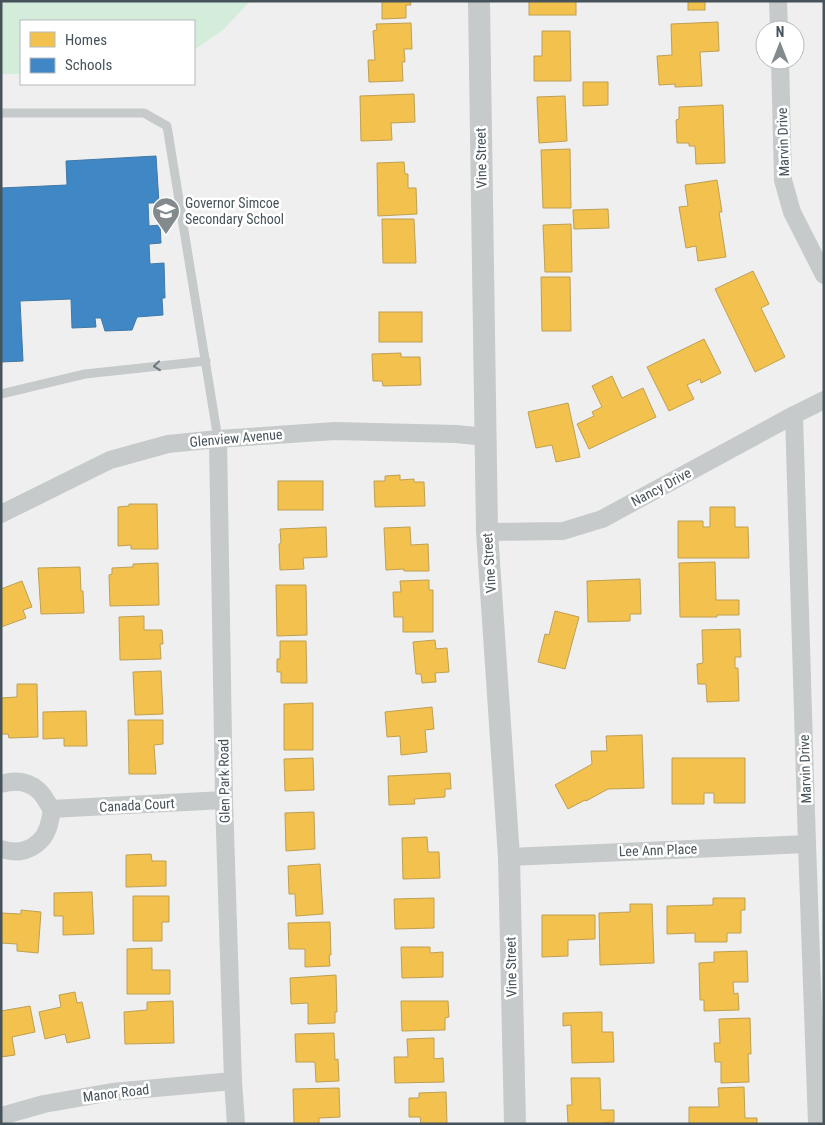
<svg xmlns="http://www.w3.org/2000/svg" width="825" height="1125" font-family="'Roboto Condensed',sans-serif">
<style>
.green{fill:#d4eddb}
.homes{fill:#f2c14e;stroke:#bfa052}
.schools{fill:#3f88c5;stroke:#4178a5}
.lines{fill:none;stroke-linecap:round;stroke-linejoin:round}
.service{stroke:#c6cacb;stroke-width:9}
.minor{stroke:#c6cacb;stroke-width:18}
.tertiary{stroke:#c6cacb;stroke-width:22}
.oneway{stroke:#6d777c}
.labels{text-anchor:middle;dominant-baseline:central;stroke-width:5;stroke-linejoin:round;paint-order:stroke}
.street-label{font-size:14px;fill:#47535a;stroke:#fff}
.poi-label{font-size:14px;fill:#47535a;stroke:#fff;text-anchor:start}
</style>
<rect width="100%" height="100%" fill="#efefef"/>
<!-- green -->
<path class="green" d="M1,1H250L223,30L194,50V21H21V74H1Z"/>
<!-- homes -->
<g class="homes">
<path d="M382,1H410L411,5H406V18L382,19Z"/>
<rect x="529" y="1" width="47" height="14"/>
<rect x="688" y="1" width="17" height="9"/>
<path d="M718,22L719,51L700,52L702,86L675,87V84L659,85L657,56L672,55L671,24Z"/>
<path d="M411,23L412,49H404L405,62H402L403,81L369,82L368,60H375L373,31L377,30L376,24Z"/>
<path d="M542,31H570L571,81H534V56H542Z"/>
<path d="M583,82H608V105L583,106Z"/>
<path d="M414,94L415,122L391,123L392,140L361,141L360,96Z"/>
<path d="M565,96L567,141L539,143L537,97Z"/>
<path d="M723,105L725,163L696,164L695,146H689V143H677L676,120L679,119V107Z"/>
<path d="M570,149L571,208H543L541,150Z"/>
<path d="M404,162L405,174H408V188H416L417,214L378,216L377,163Z"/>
<path d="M717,180L722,212H719L726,257L698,261L696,246L686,248L679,207L688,206L685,185Z"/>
<path d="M608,209L609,228L574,229L573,210Z"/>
<path d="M382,219H414L416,263H383Z"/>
<path d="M571,224L572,272H545L543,225Z"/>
<path d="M753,271L769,304L761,308L785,357L755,372L715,289Z"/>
<path d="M541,277H570L571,331H542Z"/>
<rect x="379" y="312" width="43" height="30"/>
<path d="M704,339L721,373L701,383L700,379L687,385L694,399L669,411L647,367Z"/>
<path d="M401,353V357H420L421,385L383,386L382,381H373L372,354Z"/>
<path d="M612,376L622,398L643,388L656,417L589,449L577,424L594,416L592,412L602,407L592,386Z"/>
<path d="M568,403L580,457L556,462L552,445L536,448L528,412Z"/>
<path d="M400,475V480L414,479V482H424L425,506L375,507L374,481H385V476Z"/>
<rect x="278" y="481" width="45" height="29"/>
<path d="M129,504H157L158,549H131V545L118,546V507L129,506Z"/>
<path d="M710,507H735V527H748L749,558H678V521H703V527H710Z"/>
<path d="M326,527L327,557L303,558L304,569L280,570L279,544L281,543L280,529Z"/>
<path d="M410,527L411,545L428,544L429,571H404V569L386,570L384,528Z"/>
<path d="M715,562L716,600H739V615H717V617H680L679,563Z"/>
<path d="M158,563L159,605L110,606L109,575L112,574V568L133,567V564Z"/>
<path d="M80,567L81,591H83L84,613L41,614L38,568Z"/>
<path d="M640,579L641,614H630V621L588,622L587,581Z"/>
<path d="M429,580V590H433V632H403V617H394L393,592H401L400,581Z"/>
<path d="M22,581L32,607L23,610L26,618L1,627V589Z"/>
<path d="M276,585H306L307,635L277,636Z"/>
<path d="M555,611L579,617L565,669L538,662L545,634L549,635Z"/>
<path d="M144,616V630H162L163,644H160L161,659L120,660L119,617Z"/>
<path d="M740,629L741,657H735V668H738L739,701L707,702L706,684H698L697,664L703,663L702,630Z"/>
<path d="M435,640L436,649L447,648L449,672L435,673L436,682L422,683L421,674H416L413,642Z"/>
<path d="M280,641H306L307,683H281V672H277V659H280Z"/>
<path d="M161,671L163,714L135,715L133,672Z"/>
<path d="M17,684H37L38,737L9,738L8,734H1V698L17,697Z"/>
<path d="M313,703V750H284V704Z"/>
<path d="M432,707L434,729L425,730L427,752L401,755L400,736L387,737L385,712Z"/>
<path d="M86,711L87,746H64V738L43,739V712Z"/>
<path d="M128,720H163V744L154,745L156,774H129Z"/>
<path d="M642,735L644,788L608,789L586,801L585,800L568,809L555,785L592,764L591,751H607L606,736Z"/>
<path d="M313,758L314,790L285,791L284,759Z"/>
<path d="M672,758H745V803H714V793H704V804H672Z"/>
<path d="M450,773L451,789H445V797L414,799L415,804L389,805L388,776Z"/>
<path d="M314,812L315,849L286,851L285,813Z"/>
<path d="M427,837L428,852H439L440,878L403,879L402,838Z"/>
<path d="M151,854L152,861H166V886L126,887V855Z"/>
<path d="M320,864L323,914L296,916L295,894H289L288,866Z"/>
<path d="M92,892L94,934L63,935V916H54V893Z"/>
<path d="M133,896H169V922H162V941H133Z"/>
<path d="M434,898V928L395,929L394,899Z"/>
<path d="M713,898H745V910H741V933H727V942H695V933L667,934V906L713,905Z"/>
<path d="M630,904H652L654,963L600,965L599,913L630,912Z"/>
<path d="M21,910L41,912L38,953L17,951V944L1,943V913L21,914Z"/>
<path d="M542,915H595V939L568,940V956L542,957Z"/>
<path d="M330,922L331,955H329L330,966L305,967V949H289L288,923Z"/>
<path d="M401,947H430V953L443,952V977L402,978Z"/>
<path d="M152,948V970H170V994H127V949Z"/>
<path d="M747,951L748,982H733L734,994L738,993L739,1010L704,1011V1000H700L699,963L714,962V952Z"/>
<path d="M336,975L337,1012H335V1023L308,1024V1003L291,1004L290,978Z"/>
<path d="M75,992L77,1003L82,1002L90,1038L67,1043L65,1034L45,1039L39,1012L61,1007L59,995Z"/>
<path d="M173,1001L174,1043L125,1044L124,1012L147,1010V1002Z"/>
<path d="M401,1001H448L449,1017L445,1018V1030L402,1031Z"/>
<path d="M30,1006L35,1032L12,1037L15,1055L1,1057V1011Z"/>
<path d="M602,1012V1032H613L614,1062L572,1063L571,1025L563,1026V1013Z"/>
<path d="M750,1018L751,1054H748L749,1082L721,1083V1062H715L714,1043H720L719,1019Z"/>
<path d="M334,1033L335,1060L338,1059L339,1081L316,1082L315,1062H296L295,1034Z"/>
<path d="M434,1038V1059L443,1058L444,1082L395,1083L394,1057H408L407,1039Z"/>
<path d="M571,1078H600L601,1110H614V1122L601,1123V1124H568L567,1105H572Z"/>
<path d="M744,1087L745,1118H757V1124H689V1107H719L718,1088Z"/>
<path d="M339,1088L340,1117L319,1118V1124H294L293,1089Z"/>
<path d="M446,1092L447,1124H421L420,1117H409V1098H419V1093Z"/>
</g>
<!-- schools -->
<path class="schools" d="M156,156L159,203H148L149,226L160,225L161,243L149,244L150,264L164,263L165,298H162L163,315L137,317L132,330L105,331L101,318H95L96,327L72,328L71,299L20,301L23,361L1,362V188L67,185L66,161Z"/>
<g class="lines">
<!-- service -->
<g class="service">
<path d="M1,113H144L167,126L218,439"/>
<path d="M1,394L85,374L206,361"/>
</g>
<!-- minor -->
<g class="minor">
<path d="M778,1L779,30"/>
<path d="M780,60L783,180L792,212L824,275"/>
<path d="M794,415L807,844L817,1124"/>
<path d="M218,439L224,800L233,1081L236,1124"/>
<path d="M1,514L110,460L168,444L218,439L335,431L456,434L486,437"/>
<path d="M487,532L563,531L602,519L794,415L824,400"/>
<path d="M1,784C21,778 37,783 47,802C48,804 50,806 51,808C52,812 51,817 50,820C46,844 25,857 1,849"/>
<path d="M51,809L224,800"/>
<path d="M509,857L807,844"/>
<path d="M1,1116L44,1104L112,1092L233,1081"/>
</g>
<!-- tertiary -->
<path class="tertiary" d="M479,1L487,532L509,857L515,1124"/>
</g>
<!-- one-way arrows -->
<defs><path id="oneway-chevron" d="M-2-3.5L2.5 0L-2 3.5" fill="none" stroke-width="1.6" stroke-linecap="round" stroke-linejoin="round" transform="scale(1.25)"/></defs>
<use class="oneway" href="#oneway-chevron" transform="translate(157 366) rotate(174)"/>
<!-- icons -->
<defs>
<g id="school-pin" transform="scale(1.4375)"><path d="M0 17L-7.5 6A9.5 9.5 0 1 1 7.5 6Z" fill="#828a8e" stroke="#fff"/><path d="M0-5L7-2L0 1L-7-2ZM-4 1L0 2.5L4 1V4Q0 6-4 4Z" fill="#fff"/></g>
</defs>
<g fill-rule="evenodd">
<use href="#school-pin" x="166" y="211"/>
</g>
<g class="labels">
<!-- street labels -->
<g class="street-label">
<text transform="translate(783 142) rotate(-92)">Marvin Drive</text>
<text transform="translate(481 158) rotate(-91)">Vine Street</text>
<text transform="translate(236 438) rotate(-5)">Glenview Avenue</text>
<text transform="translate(661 487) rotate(-28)">Nancy Drive</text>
<text transform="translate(489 563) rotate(-94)">Vine Street</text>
<text transform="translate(805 769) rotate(-92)">Marvin Drive</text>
<text transform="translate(224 781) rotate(-91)">Glen Park Road</text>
<text transform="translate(137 805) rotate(-3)">Canada Court</text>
<text transform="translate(658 850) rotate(-2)">Lee Ann Place</text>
<text transform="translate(511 967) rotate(-91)">Vine Street</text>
<text transform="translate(116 1093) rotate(-7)">Manor Road</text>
</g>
<!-- poi labels -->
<g class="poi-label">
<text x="185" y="203">Governor Simcoe<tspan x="185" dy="16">Secondary School</tspan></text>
</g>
</g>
<!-- border -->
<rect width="825" height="1125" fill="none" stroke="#47535a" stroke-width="5"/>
<!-- legend -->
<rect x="20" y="20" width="175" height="65" fill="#ffffff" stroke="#b5babd"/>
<rect x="30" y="32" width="25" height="15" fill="#f2c14e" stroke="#b5babd"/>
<text x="65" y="45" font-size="15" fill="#47535a">Homes</text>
<rect x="30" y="58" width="25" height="15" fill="#3f88c5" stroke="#b5babd"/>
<text x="65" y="70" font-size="15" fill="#47535a">Schools</text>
<!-- north arrow -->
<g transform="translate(780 45)"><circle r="24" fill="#ffffff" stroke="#b5babd"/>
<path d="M0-4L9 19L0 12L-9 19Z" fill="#828a8e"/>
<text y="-8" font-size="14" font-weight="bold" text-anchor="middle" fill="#47535a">N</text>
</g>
</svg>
